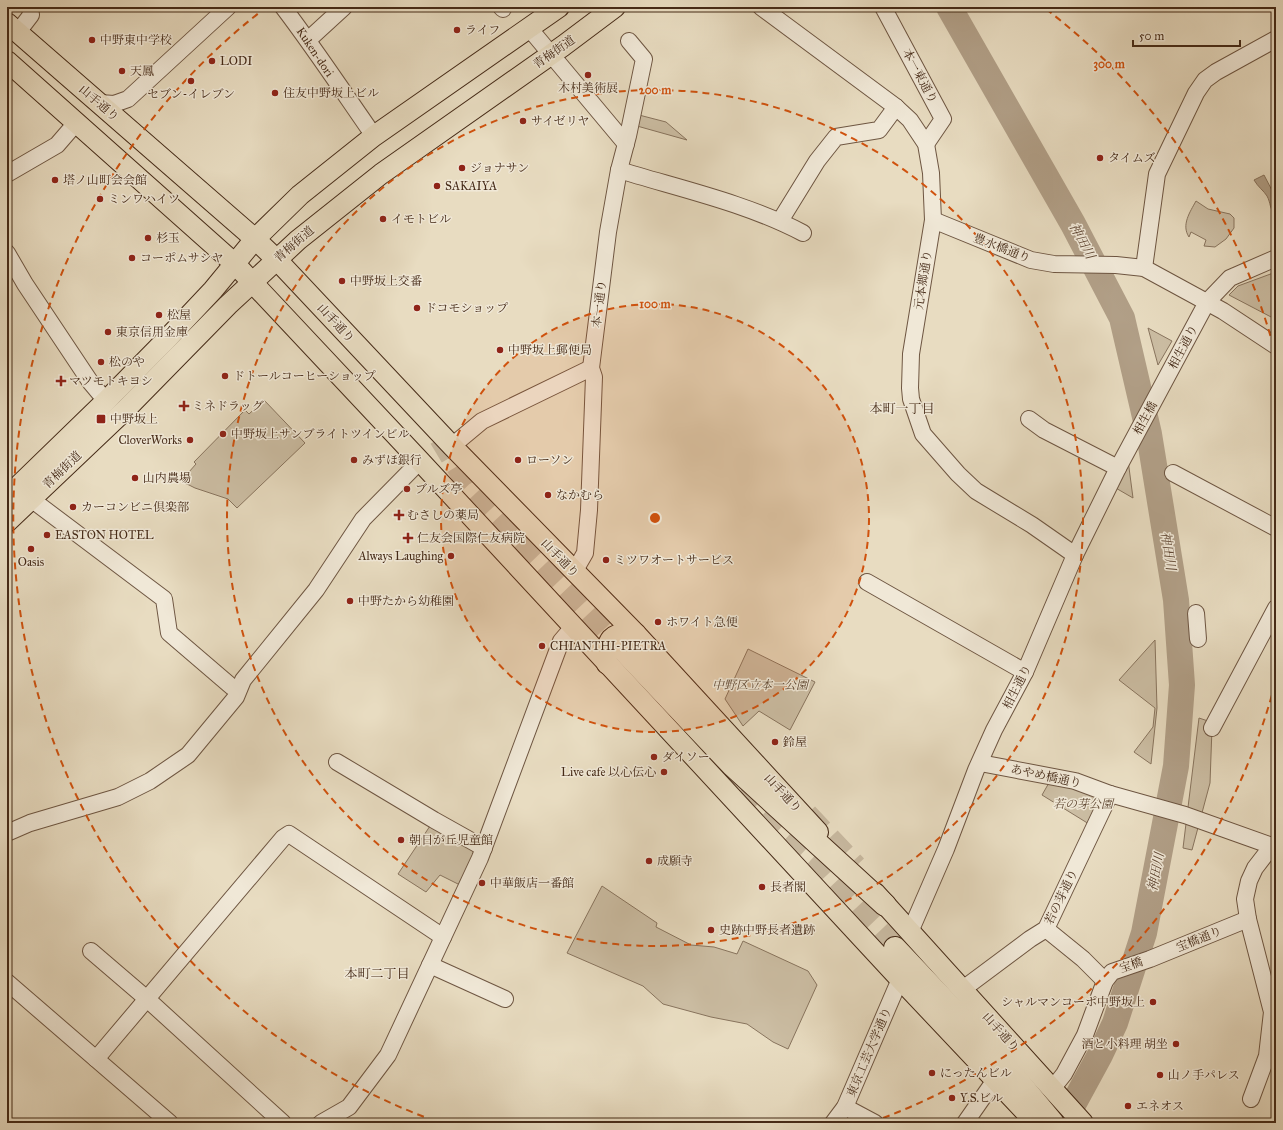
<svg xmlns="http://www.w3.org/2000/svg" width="1283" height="1130" font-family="'IM FELL Great Primer','Noto Serif JP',serif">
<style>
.green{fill:#ccbea4;stroke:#88745e}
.water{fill:#b19f87;stroke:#86705a}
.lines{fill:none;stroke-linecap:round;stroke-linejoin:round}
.river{stroke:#b19f87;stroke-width:26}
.highway-tunnel{stroke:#c7b89f;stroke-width:22;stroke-dasharray:22 11;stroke-linecap:butt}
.minor-casing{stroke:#6e5642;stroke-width:18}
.major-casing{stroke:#452a17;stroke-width:22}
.highway-casing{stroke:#452a17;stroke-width:24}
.minor{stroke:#f0e8d7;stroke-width:16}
.major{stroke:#e8dcc1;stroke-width:20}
.highway{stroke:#e8dcc1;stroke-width:22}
.ring{fill:none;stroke:#d0520e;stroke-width:2;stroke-dasharray:7 5}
.poi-dot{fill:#8f2418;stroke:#f0e8d7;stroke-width:1.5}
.labels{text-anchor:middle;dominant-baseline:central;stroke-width:3;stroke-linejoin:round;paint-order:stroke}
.poi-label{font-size:12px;fill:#452a17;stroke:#f0e8d7;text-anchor:start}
.street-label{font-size:12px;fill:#452a17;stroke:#f0e8d7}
.park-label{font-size:12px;font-style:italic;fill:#604833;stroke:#f0e8d7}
.water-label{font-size:13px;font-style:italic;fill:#604733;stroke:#f0e8d7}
.neighbourhood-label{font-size:13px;fill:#452a17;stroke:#f0e8d7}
.centre{fill:#d0520e;stroke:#f0e8d7;stroke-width:2}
.ring-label{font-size:12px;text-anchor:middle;font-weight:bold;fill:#d0520e;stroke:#f0e8d7;stroke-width:3;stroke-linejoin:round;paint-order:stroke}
</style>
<rect width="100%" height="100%" fill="#e8dcc1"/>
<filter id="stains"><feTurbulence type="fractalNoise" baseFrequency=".005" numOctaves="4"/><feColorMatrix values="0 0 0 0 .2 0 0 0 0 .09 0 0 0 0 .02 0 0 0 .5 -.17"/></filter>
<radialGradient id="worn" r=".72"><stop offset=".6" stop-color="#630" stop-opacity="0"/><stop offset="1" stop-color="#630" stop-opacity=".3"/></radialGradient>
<!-- green -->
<g class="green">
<path d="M639,115L666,122L687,140L637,126Z"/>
<path d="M1196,201L1208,209L1230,214L1234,218V228L1226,239L1215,247L1204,246L1206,240L1191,232L1189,237C1181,225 1190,212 1196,201Z"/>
<path d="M1276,272V313L1273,318L1229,295L1238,286Z"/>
<path d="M1148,328L1172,341L1158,365Z"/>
<path d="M264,400L305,443L237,508L228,499L195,488L181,481L196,464L194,462L245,410L249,414Z"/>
<path d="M1128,460L1133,498L1114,487Z"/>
<path d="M1155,640L1157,708L1151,764L1134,752L1153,727L1155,708L1119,680Z"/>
<path d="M748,649L815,682L790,730L759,711L743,726L725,699Z"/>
<path d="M1199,718L1208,721L1212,728L1210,783L1192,850L1183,848Z"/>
<path d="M1050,781L1104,796L1089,824L1042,795Z"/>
<path d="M430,826L473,849L474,854L460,885L440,875L426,892L398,874Z"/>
<path d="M602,886L657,923L656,927L691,945L714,947L737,954L743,941L808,971L817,985L788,1049L773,1042L747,1024L711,1017L663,1004L643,986L567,953Z"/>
</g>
<!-- water -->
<path class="water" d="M1264,175L1276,198V215C1269,209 1271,203 1267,196C1264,191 1258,187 1254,180Z"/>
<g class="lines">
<!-- river -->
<path class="river" d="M949,7L1073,224L1122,318L1149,434L1176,600L1182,685L1176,766L1144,933L1115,1023L1100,1055L1063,1123"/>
<!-- highway-tunnel -->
<g class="highway-tunnel">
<path d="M440,438L468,485L625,652"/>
<path d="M738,793L820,868L895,948"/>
<path d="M807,814L856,866"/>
</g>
<!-- minor casing -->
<g class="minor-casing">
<g id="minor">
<path d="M283,7C315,49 344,93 374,136"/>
<path d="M501,7L503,9"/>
<path d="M761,7L896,107L910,120L926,144L931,173L933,220L911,354L910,388L911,399L923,434L958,474L976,491L1032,525L1075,555"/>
<path d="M883,7L943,119L926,144"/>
<path d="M529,28L626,144"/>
<path d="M18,32L31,15L30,7"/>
<path d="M308,40L344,7"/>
<path d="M100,103L114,104L128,99L228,7"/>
<path d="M619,170C681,189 746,203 803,233"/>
<path d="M7,174L57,145L76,123"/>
<path d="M933,220L1031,260L1054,264L1116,265L1144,268L1223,311L1276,346"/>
<path d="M780,221L817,161L836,137L879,130L896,107"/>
<path d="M7,253L25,284L91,383L106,401"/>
<path d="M1144,268L1157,174L1196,93L1205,80L1216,72L1276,39"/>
<path d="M1029,419L1044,430L1118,468"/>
<path d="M452,446L482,421L591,368"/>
<path d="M1173,473L1276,528"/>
<path d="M31,499L164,599L169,633L232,687L239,688"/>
<path d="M574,572L585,553L589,510L594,377L591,368L608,232L619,170L628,136L644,59L629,41"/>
<path d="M867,582L1025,672"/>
<path d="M1196,613L1198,639"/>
<path d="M1212,728L1276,608"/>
<path d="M337,762L434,820L484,848"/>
<path d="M980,763L1075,781L1110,794L1185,815L1272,846L1255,868L1249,881L1245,899L1248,919L1272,1012L1267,1056L1251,1099"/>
<path d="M7,833L30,823L118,797L150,781L188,755L236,697L243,680L316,590L363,519L420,461"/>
<path d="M1046,929L1083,959L1105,981"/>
<path d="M910,932L946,849L976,770L994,730L1025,672L1075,555L1118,468L1207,302L1230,278L1276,258"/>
<path d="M91,951L147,999L283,1123"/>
<path d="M430,965L505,999"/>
<path d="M7,982L170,1123"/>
<path d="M963,989L1030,939L1046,929L1110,794"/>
<path d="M96,1059L283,838L289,834L443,937"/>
<path d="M1052,1089L1064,1074L1085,1035L1105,981L1112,972L1150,959L1248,919"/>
<path d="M845,1107L875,1123"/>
<path d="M321,1123L349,1107L388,1055L480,858L561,641L573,627"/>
<path d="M833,1123L845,1107L900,979"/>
<path d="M965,1123L995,1080"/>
</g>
</g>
<!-- major casing -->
<g class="major-casing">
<g id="major">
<path d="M7,23L255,239L277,260L452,446L636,634L818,832"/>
<path d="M7,61L235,264L420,461L900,979L1036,1123"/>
<path d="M7,497L106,401L165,341L213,290L255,239L300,195L374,136L559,7"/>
<path d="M7,522L126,409L228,305L298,240L381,174L563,46L615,7"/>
<path d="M607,664C606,639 610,631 636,634"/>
<path d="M875,893L1083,1123"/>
</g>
</g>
<!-- highway casing -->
<g class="highway-casing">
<g id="highway">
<path d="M625,652L733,766L885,905"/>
<path d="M895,948L997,1056L1053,1123"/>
</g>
</g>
<!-- minor -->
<use href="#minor" class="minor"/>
<!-- major -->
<use href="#major" class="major"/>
<!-- highway -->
<use href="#highway" class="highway"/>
</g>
<!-- distance rings -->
<circle cx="655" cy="518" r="214" fill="#d0520e" fill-opacity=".12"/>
<g class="ring">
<circle cx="655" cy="518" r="214"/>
<circle cx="655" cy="518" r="428"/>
<path d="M1275 684A642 642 0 0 1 875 1121M435 1121A642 642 0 0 1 264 9M1046 9A642 642 0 0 1 1275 352"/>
</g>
<!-- markers -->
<g class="poi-dot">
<circle cx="457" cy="30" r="4"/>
<circle cx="92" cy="40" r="4"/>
<circle cx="212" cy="61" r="4"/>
<circle cx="122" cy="71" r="4"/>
<circle cx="588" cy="75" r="4"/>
<circle cx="191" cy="81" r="4"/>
<circle cx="275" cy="93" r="4"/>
<circle cx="523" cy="121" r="4"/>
<circle cx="1100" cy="158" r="4"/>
<circle cx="462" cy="168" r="4"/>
<circle cx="55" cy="180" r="4"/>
<circle cx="437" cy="186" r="4"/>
<circle cx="100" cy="199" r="4"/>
<circle cx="383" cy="219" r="4"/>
<circle cx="148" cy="238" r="4"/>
<circle cx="132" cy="258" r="4"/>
<circle cx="342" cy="281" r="4"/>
<circle cx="417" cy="308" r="4"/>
<circle cx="159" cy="315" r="4"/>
<circle cx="108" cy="332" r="4"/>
<circle cx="500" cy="350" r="4"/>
<circle cx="101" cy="362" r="4"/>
<circle cx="225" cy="376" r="4"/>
<path d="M59 375h4v4h4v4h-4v4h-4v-4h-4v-4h4z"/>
<path d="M182 400h4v4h4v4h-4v4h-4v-4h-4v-4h4z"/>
<rect x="96" y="414" width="10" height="10" rx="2"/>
<circle cx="223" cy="434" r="4"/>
<circle cx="190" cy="440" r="4"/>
<circle cx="354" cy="460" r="4"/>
<circle cx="518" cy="460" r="4"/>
<circle cx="135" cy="478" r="4"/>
<circle cx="407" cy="489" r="4"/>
<circle cx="548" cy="495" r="4"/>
<circle cx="73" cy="507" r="4"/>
<path d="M397 509h4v4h4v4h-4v4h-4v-4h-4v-4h4z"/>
<circle cx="47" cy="535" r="4"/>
<path d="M406 532h4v4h4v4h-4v4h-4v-4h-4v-4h4z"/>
<circle cx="31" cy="549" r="4"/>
<circle cx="451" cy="556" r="4"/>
<circle cx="606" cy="560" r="4"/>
<circle cx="350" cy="601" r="4"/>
<circle cx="658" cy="622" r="4"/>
<circle cx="542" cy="646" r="4"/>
<circle cx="775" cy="742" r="4"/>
<circle cx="654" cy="757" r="4"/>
<circle cx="664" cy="772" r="4"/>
<circle cx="401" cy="840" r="4"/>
<circle cx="649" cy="861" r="4"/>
<circle cx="482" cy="883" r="4"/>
<circle cx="762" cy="887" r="4"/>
<circle cx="711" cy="930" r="4"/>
<circle cx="1153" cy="1002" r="4"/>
<circle cx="1176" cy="1044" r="4"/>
<circle cx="932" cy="1073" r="4"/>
<circle cx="1160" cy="1075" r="4"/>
<circle cx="952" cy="1098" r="4"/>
<circle cx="1128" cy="1106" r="4"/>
</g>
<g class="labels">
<!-- poi labels -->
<g class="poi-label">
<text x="465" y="30">ライフ</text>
<text x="100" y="40">中野東中学校</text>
<text x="220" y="61">LODI</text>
<text x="130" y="71">天鳳</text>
<text x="588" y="88" text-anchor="middle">木村美術展</text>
<text x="283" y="93">住友中野坂上ビル</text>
<text x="191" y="94" text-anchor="middle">セブン-イレブン</text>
<text x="531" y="121">サイゼリヤ</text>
<text x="1108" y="158">タイムズ</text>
<text x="470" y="168">ジョナサン</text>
<text x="63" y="180">塔ノ山町会会館</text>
<text x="445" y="186">SAKAIYA</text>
<text x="108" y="199">ミンワハイツ</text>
<text x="391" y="219">イモトビル</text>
<text x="156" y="238">杉玉</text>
<text x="140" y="258">コーポムサシヤ</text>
<text x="350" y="281">中野坂上交番</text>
<text x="425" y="308">ドコモショップ</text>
<text x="167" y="315">松屋</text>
<text x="116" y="332">東京信用金庫</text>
<text x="508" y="350">中野坂上郵便局</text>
<text x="109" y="362">松のや</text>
<text x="233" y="376">ドトールコーヒーショップ</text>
<text x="69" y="381">マツモトキヨシ</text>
<text x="192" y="406">ミネドラッグ</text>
<text x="110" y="419">中野坂上</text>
<text x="231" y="434">中野坂上サンブライトツインビル</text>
<text x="182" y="440" text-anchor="end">CloverWorks</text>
<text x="362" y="460">みずほ銀行</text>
<text x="526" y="460">ローソン</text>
<text x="143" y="478">山内農場</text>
<text x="415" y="489">ブルズ亭</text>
<text x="556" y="495">なかむら</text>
<text x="81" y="507">カーコンビニ倶楽部</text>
<text x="407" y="515">むさしの薬局</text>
<text x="55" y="535">EASTON HOTEL</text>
<text x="417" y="538">仁友会国際仁友病院</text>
<text x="443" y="556" text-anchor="end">Always Laughing</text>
<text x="614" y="560">ミツワオートサービス</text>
<text x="31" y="562" text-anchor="middle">Oasis</text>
<text x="358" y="601">中野たから幼稚園</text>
<text x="666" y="622">ホワイト急便</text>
<text x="550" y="646">CHIANTHI-PIETRA</text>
<text x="783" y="742">鈴屋</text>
<text x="662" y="757">ダイソー</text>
<text x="656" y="772" text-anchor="end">Live cafe 以心伝心</text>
<text x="409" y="840">朝日が丘児童館</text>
<text x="657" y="861">成願寺</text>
<text x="490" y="883">中華飯店一番館</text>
<text x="770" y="887">長者閣</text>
<text x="719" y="930">史跡中野長者遺跡</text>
<text x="1145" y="1002" text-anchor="end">シャルマンコーポ中野坂上</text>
<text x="1168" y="1044" text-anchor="end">酒と小料理 胡坐</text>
<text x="940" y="1073">にったんビル</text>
<text x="1168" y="1075">山ノ手パレス</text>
<text x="960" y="1098">Y.S.ビル</text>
<text x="1136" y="1106">エネオス</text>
</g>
<!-- street labels -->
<g class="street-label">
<text transform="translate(315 52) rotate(56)">Kuken-dori</text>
<text transform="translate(554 52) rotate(-35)">青梅街道</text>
<text transform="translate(920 76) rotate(62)">本一東通り</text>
<text transform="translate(99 103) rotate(41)">山手通り</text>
<text transform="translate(294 244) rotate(-41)">青梅街道</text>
<text transform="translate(1002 248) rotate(21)">豊水橋通り</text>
<text transform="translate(923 280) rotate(-81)">元本郷通り</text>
<text transform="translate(599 304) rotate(-83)">本一通り</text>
<text transform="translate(336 323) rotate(47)">山手通り</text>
<text transform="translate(1183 347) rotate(-62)">相生通り</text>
<text transform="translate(1145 418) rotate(-61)">相生橋</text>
<text transform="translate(62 470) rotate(-44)">青梅街道</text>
<text transform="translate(560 558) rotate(46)">山手通り</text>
<text transform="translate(1017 687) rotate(-63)">相生通り</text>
<text transform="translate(1046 776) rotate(12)">あやめ橋通り</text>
<text transform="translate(783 793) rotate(47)">山手通り</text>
<text transform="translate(1061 897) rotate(-64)">若の芽通り</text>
<text transform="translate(1199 939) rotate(-22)">宝橋通り</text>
<text transform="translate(1131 965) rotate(-19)">宝橋</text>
<text transform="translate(1001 1032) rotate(48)">山手通り</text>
<text transform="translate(869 1052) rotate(-67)">東京工芸大学通り</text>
</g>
<!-- park labels -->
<g class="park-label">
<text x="760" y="685">中野区立本一公園</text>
<text x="1083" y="804">若の芽公園</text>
</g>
<!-- water labels -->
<g class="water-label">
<text transform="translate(1082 241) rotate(62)">神田川</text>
<text transform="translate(1168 551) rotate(81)">神田川</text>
<text transform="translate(1156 872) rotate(-79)">神田川</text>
</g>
<!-- neighbourhood labels -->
<g class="neighbourhood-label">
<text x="902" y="409">本町一丁目</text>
<text x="377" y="974">本町二丁目</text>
</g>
</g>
<circle cx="655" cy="518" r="6" class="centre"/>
<g class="ring-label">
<text x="1109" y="68">300 m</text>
<text x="655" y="94">200 m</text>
<text x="655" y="308">100 m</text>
</g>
<!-- margin -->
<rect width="1283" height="1130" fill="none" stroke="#e8dcc1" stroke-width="24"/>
<rect x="8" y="8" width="1267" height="1114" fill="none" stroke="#452a17" stroke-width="2"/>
<rect x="12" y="12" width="1259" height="1106" fill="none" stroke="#452a17"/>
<!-- scale -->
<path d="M1133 40v6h107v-6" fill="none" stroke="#452a17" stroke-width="2"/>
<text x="1139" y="40" font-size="12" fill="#452a17" stroke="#f0e8d7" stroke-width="3" paint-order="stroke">50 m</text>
<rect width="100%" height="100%" filter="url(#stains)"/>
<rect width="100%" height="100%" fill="url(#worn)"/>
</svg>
